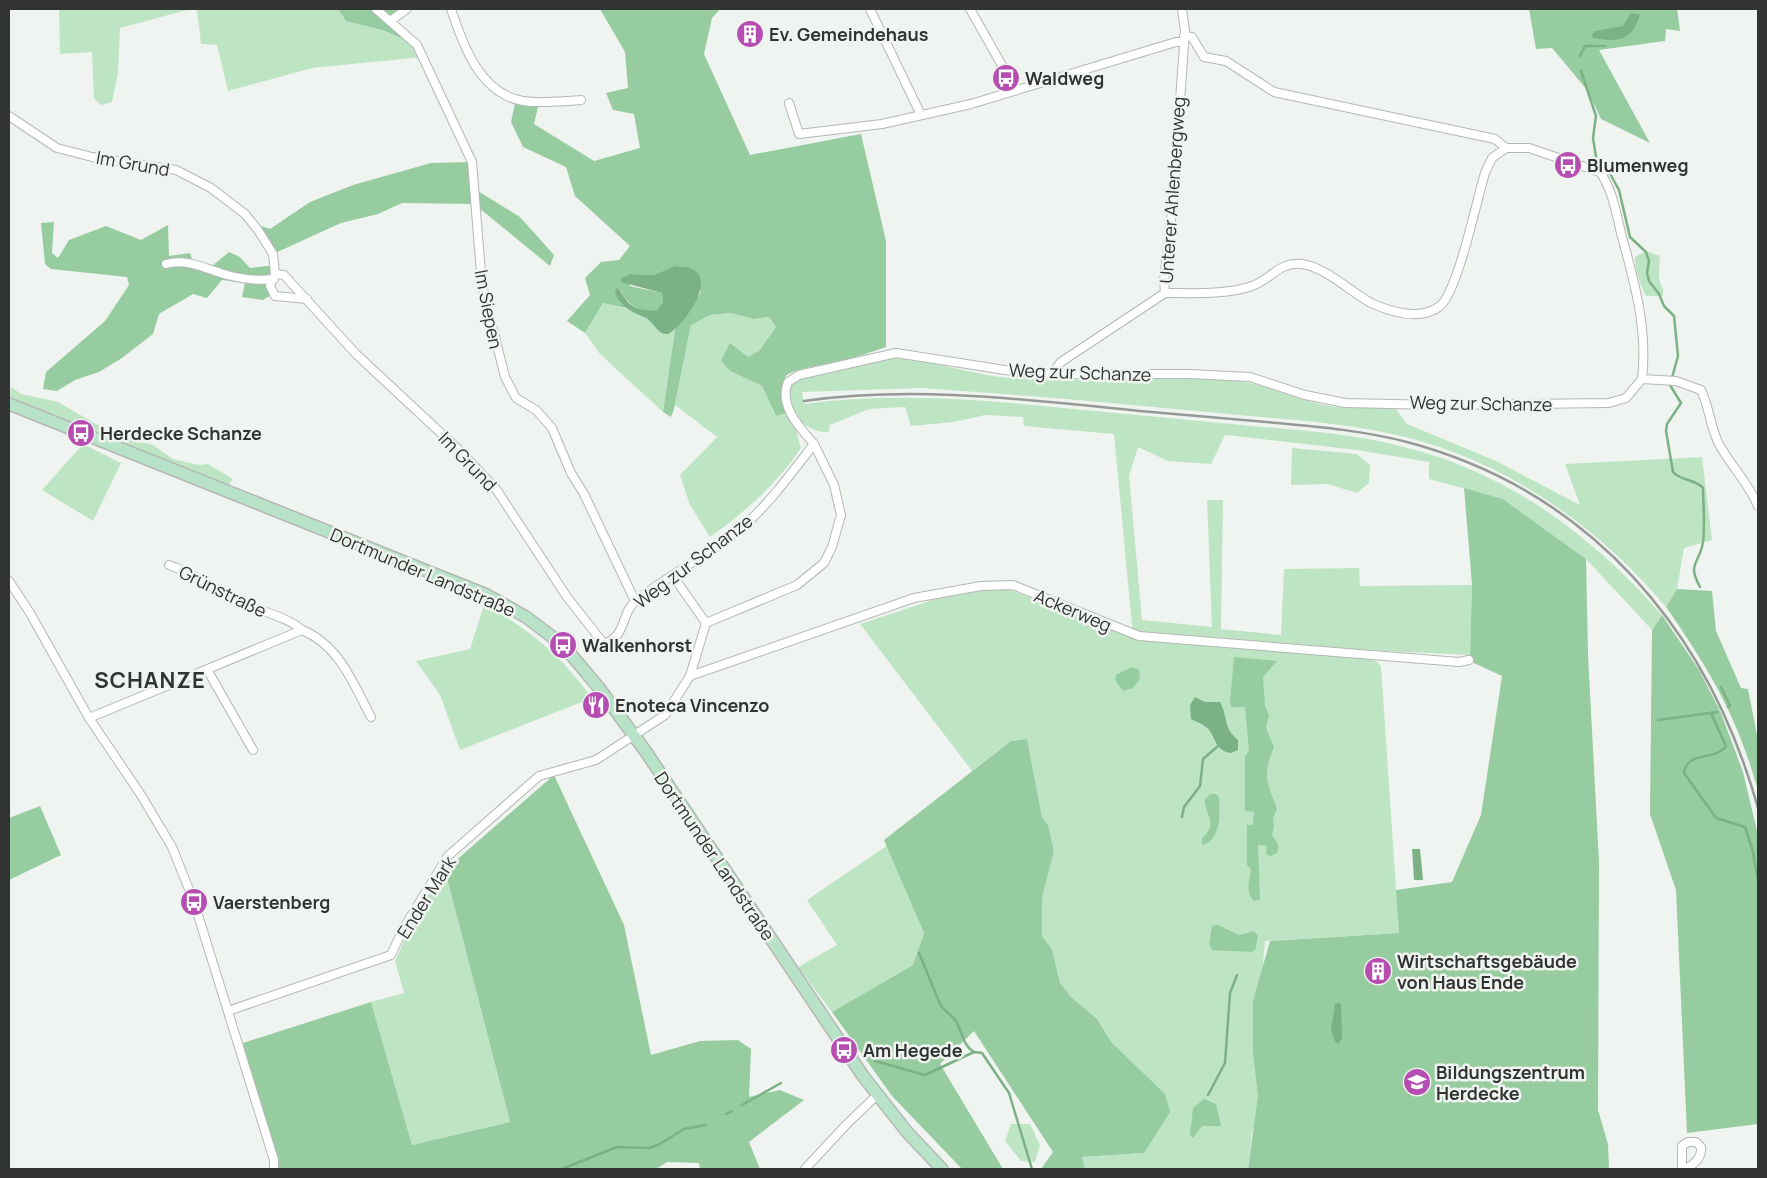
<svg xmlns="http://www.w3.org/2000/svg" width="1767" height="1178" font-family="Manrope,sans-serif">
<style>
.green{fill:#bee5c3}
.forest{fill:#96cc9f}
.water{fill:#7cb185}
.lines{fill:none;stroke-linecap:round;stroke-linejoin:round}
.stream{stroke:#7cb185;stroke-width:2.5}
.street-casing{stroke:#b4b8b5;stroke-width:10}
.secondary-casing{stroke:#b4b8b5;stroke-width:14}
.street{stroke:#fff;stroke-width:8}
.secondary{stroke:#b9e3c8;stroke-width:11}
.rail{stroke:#969996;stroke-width:2.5}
.labels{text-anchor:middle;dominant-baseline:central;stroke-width:5;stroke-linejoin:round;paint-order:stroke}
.poi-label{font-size:18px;font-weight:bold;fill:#323432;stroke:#f0f4f0;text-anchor:start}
.street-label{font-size:18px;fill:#323432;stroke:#f0f4f0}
.district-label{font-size:22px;font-weight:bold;letter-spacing:1px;fill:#323432;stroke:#f0f4f0}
</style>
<rect width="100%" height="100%" fill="#f0f4f0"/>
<!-- green -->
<g class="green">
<path d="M59,9H191L120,28L118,73L112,102L101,105L94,98L92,52L60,54Z"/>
<path d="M197,9H338L346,21L385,31L417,45L423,57L312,68L228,91L217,45L201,44Z"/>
<path d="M1646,251L1660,256L1659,279L1663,290V296H1646C1640,284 1635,271 1635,257Z"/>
<path d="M603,303C618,306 634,310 647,318C656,324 658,331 669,334L675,330L663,412L600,354L585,333Z"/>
<path d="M731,313L753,319L769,317L776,327L759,351L730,371L762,386L776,416L786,413L796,430L801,448C777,484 745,512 710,537L690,505L680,475L717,437L675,405L691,325L710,315Z"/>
<path d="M885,358C933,358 979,379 1028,379C1055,378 1083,380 1111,380C1151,380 1191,376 1232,380C1260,383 1285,395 1312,402C1338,410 1368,407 1395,408L1407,424L1496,461L1580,505L1565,464L1702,457L1712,540L1684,548L1677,589L1666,607C1593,521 1495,453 1382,432C1331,422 1279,419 1228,414C1144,406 1060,398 975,392L922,388L802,392L804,404C909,390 1012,403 1116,413C1165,418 1214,422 1263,427C1310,431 1358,435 1404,447C1507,472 1592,535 1662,615L1652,630L1586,559L1503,499L1429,479V462L1357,450L1225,435L1211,464L1168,461L1138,447L1129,476L1142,620L1212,627L1207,500H1223L1221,629L1281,635L1284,569L1359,568L1360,586L1472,585L1470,655L1363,650L1381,666L1399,933L1265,941L1262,977L1270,1090L1252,1132L1248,1169H1085L1082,1157L1144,1153L1112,1043L1097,1019L1071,997L1060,983L1052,949L1042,936V898L1054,851L1048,825L1042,817L1027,739L1011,741L972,771L860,624L954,593L973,589H1007L1133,636L1114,434L1024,426L1023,417L985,415L954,422L911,426L905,407L869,409L830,425L829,432C804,435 775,401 795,379Z"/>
<path d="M11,387L21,394L58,402L115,435L153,445L173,459L199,465L208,464L233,479L224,491L13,406L10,399Z"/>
<path d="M83,444L121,463L93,521L42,490Z"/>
<path d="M1292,448L1357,454L1370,465L1369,483L1357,493L1327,484L1291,485Z"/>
<path d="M484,605C529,628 562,657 592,698L460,750L440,695L416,661L470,649Z"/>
<path d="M888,845L924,933L913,965L832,1012L798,967L837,945L807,900Z"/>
<path d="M445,870L510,1122L412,1145L371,1002L404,993L395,961L409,930Z"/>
<path d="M1011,1124H1030L1040,1145L1035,1162L1021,1161L1005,1141Z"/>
</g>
<!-- forest -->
<g class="forest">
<path d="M338,9H407L390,21L417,45L385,31L346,21Z"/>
<path d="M600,9H720L712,18L704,54L750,155L861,134L886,241V347C873,351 861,356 848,359C835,363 795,368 787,375C778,384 783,402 786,413L776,416L762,386L730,371L721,361L730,343L748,357L759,351L776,327L769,317L753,319L731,313L710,315L691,325L674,409L671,417L663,412L675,330L701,292L682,266H674L654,275L631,274L630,286L662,293L663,302L657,310C639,312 628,306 620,290L619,301L626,308L603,303L585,333L567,321L590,295L585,278L601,262L619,260L630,246L575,196L566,167L523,147L511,122L516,99L539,102L534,124L594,161L640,148L634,114L613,110L606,93L628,88L625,52Z"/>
<path d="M1529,9H1677L1680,31L1666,29L1665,41L1599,50L1650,143L1601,119L1588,91L1552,48L1536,49Z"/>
<path d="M472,162L473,188L520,217L554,255L550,266L474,204L402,203L378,214L341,223L273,254L253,223L270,229L310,202L353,185L431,163Z"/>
<path d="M54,222L52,253L58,258L69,240L106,226L141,240L168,225L169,256L190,253L195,268L206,271L229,252L240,257L250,268L276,265L273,294L263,300L242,297L245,283L222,280L207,298L193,294L159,314L153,334L122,358L99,372L75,380L57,391L43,389L46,372L105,321L129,285L127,277L51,269L45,264L41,223Z"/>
<path d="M1464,488L1503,499L1586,559L1588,655L1599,862L1598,1110L1608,1144L1609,1169H1248L1258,1096L1253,1052V1001L1270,941L1399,933L1396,890L1452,882L1481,815L1502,676L1474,663L1470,655L1472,585Z"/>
<path d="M1677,589L1712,591L1716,631L1741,688L1748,689L1758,740V791C1738,717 1709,669 1666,607Z"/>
<path d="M1662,615L1699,670L1721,713L1743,772L1758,835V1124L1687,1133L1676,890L1650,814L1652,630Z"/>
<path d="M1234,657L1277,661L1263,677L1265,705L1269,715L1266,728L1274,747C1262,776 1267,781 1277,809L1273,818L1274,827L1272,835C1277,842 1280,845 1277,853L1271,856L1266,854L1267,846L1258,845L1260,899L1254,901C1244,890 1250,880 1251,869L1247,865V825H1253L1254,812L1245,811V756L1249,751L1245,707H1231L1230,701Z"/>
<path d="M1132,667L1139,670L1140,679L1133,688L1123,691L1115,680L1116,675Z"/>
<path d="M1027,739L1042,817L1048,825L1054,851L1042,898V936L1052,949L1060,983L1071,997L1097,1019L1112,1043L1165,1094L1170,1112L1144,1153L1082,1157L1085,1169H1041L1053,1152L974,1031L940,1064L1003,1169H962L892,1096L832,1012L913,965L924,933L884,840L1011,741Z"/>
<path d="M554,775L624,925L651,1055L700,1041L738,1040L751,1049L749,1097L780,1090L804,1100L749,1142L760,1169H700L699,1163L667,1162L656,1169H278V1162L243,1043L371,1002L412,1145L510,1122L445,870Z"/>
<path d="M1210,794H1216L1219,797C1220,813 1222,840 1202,845V838C1219,824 1205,815 1205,800Z"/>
<path d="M40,806L61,855L9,880V818Z"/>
<path d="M1218,925L1239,935L1254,931L1258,936L1255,950L1251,952L1212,950L1209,944L1212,926Z"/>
<path d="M1204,1099L1216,1104L1221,1126H1202L1193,1138L1190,1135L1193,1108Z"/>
</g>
<!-- water -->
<g class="water">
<path d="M1631,13L1640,15C1631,42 1618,42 1593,38L1591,36L1595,31L1623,26Z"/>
<path d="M674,266C734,265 677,333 668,334C657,335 653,320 644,317C630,311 618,306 615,290L617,288C621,291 621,293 624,297C631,309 644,311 657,310L663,302L662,293L621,282V278L631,274L654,275Z"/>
<path d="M1195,697L1205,702H1220C1229,719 1222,726 1238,740V750L1231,753C1214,751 1216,735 1206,727C1202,723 1196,722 1191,719L1190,705Z"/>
<path d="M1412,849H1420L1423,880H1414Z"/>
<path d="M1338,1003L1341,1004L1342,1039L1338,1044L1335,1042L1331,1030L1335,1004Z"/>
</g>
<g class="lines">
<!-- stream -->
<g class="stream">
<path d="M1580,56L1585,46H1605"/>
<path d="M1581,71L1596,116L1593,138L1596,157L1599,163L1608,170L1619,190L1630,237L1646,252L1649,261L1647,273L1649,281L1659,294L1664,306L1674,316L1678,356L1670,385L1681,403L1667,424L1666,431L1673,472C1681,481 1695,479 1703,488C1703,502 1706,534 1702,547C1697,565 1688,565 1700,587"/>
<path d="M1721,687L1730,706L1728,707"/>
<path d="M1711,713L1726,746C1716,761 1686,751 1684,773L1716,818L1745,827L1753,852L1758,882"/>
<path d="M1658,720L1717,712"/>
<path d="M1182,817L1184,807L1200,786L1203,759L1218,746"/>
<path d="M919,953L940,1004C944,1011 952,1015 956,1021C962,1031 963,1046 974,1052"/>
<path d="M875,1061L925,1075L974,1052L982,1053L1009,1093L1032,1169"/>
<path d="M1208,1095L1225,1063L1230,993L1237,975"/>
<path d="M742,1105L781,1083"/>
<path d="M726,1114L732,1111"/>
<path d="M562,1169L617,1147L649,1148L658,1145L684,1129L706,1125"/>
</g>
<!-- street casing -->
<g class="street-casing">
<g id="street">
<path d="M376,9L417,45L472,162L482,285L505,377L516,398L536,410L552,428L571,473L584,494L635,601"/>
<path d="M451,9C463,45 480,94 523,101C542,104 562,101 581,100"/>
<path d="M870,9L921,115"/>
<path d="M970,9L1016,90"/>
<path d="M390,21L407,9"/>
<path d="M1184,36L1192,37L1204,57L1226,61L1274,92L1495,139L1506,148H1529L1600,172C1612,189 1616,212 1621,233C1634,281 1648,328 1642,379"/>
<path d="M789,103L799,134L882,124L971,104L1176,42H1183"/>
<path d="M9,116L57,148L92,157L176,170L211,188L245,214L258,230L273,254L275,274L270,286L275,296L307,299"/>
<path d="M166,264C187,258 206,269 227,275C242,279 258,281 274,279"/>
<path d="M275,274L284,275L356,354L458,449L496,489L567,597L604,644C628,635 620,613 637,600C672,572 714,553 747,523C772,500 793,471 814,444C800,428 778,405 788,382L799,375L896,353L1031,374H1189L1250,377L1305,395L1345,403L1438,405L1609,403L1626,398L1642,379"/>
<path d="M1165,293C1190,293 1228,295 1252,286C1270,280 1280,261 1302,264C1325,267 1351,292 1371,303C1391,312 1421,321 1440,306C1458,291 1477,199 1485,173L1492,158L1506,148"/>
<path d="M1165,293L1164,280L1172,212L1185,31L1182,9"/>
<path d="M1052,373L1061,362L1165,293"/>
<path d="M1642,379L1676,381L1701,390C1710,408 1710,429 1720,446C1732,467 1749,484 1758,506"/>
<path d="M169,565C195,574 215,589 239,601C259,612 285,615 302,630"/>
<path d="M673,576L706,623"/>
<path d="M9,581L30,613L89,718L141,795L172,847L194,902L274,1160V1169"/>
<path d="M208,671L253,750"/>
<path d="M690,676L914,598L981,586L1013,585L1139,636L1459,662L1469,660"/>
<path d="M89,718L302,630C339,645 353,683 371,717"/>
<path d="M228,1011L391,955L403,929L448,856L539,776L596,760L665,715L690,676L706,623L797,585L824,563L832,547L841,515L834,485L814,444"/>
<path d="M805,1169L845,1126L877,1095"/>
<path d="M1682,1169V1146L1688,1142H1696L1701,1147C1702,1158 1695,1163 1686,1169"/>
</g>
</g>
<!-- secondary casing -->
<g class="secondary-casing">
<path id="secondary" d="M9,404L487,595L526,617L563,645L599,688L646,752L863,1076L907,1132L942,1169"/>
</g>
<!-- street -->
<use href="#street" class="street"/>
<!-- secondary -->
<use href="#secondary" class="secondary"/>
<!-- rail -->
<path class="rail" d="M804,401C917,385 1028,400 1140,411C1186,415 1232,419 1277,423C1321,427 1365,431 1407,442C1591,491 1708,630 1758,808"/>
</g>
<!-- icons -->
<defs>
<g id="building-disc" transform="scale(1.4375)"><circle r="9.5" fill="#b64eb2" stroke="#f0f4f0"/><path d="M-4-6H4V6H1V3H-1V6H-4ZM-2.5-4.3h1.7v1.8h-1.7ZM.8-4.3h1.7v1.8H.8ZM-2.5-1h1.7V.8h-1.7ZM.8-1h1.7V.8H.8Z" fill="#fff"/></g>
<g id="bus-disc" transform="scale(1.4375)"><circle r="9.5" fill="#b64eb2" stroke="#f0f4f0"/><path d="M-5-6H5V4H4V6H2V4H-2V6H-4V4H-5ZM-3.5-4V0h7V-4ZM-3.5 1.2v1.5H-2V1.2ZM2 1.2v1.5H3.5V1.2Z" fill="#fff"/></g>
<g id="restaurant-disc" transform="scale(1.4375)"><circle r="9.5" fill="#b64eb2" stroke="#f0f4f0"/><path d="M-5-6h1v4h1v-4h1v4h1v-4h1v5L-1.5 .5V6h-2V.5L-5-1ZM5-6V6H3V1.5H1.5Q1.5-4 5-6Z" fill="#fff"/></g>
<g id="school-disc" transform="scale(1.4375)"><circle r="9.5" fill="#b64eb2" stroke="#f0f4f0"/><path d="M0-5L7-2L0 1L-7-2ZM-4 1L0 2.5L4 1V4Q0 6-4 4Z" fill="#fff"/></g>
</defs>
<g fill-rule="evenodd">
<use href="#building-disc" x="750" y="34"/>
<use href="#bus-disc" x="1006" y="78"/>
<use href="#bus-disc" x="1568" y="165"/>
<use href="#bus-disc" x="81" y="433"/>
<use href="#bus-disc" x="563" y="645"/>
<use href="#restaurant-disc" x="596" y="705"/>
<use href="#bus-disc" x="194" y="902"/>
<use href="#building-disc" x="1378" y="971"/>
<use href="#bus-disc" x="844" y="1050"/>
<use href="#school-disc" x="1417" y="1082"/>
</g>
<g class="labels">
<!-- poi labels -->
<g class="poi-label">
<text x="769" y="34">Ev. Gemeindehaus</text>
<text x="1025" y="78">Waldweg</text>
<text x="1587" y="165">Blumenweg</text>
<text x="100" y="433">Herdecke Schanze</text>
<text x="582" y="645">Walkenhorst</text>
<text x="615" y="705">Enoteca Vincenzo</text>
<text x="213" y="902">Vaerstenberg</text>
<text x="1397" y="961">Wirtschaftsgebäude<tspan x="1397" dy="21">von Haus Ende</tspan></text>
<text x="863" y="1050">Am Hegede</text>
<text x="1436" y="1072">Bildungszentrum<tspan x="1436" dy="21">Herdecke</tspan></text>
</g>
<!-- street labels -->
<g class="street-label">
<text transform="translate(133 163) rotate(10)">Im Grund</text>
<text transform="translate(1172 190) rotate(-86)">Unterer Ahlenbergweg</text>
<text transform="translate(489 309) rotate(79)">Im Siepen</text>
<text transform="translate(1080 372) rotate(2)">Weg zur Schanze</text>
<text transform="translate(1481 403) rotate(1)">Weg zur Schanze</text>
<text transform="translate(468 461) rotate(46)">Im Grund</text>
<text transform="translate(693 561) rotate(-37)">Weg zur Schanze</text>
<text transform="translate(423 572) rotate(23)">Dortmunder Landstraße</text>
<text transform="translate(223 591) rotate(26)">Grünstraße</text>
<text transform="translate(1073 610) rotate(23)">Ackerweg</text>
<text transform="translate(715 856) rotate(56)">Dortmunder Landstraße</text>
<text transform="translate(426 897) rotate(-58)">Ender Mark</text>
</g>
<!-- district labels -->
<g class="district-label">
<text x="150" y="680">SCHANZE</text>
</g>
</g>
<!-- border -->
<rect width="1767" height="1178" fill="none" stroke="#323432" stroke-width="20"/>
</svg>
